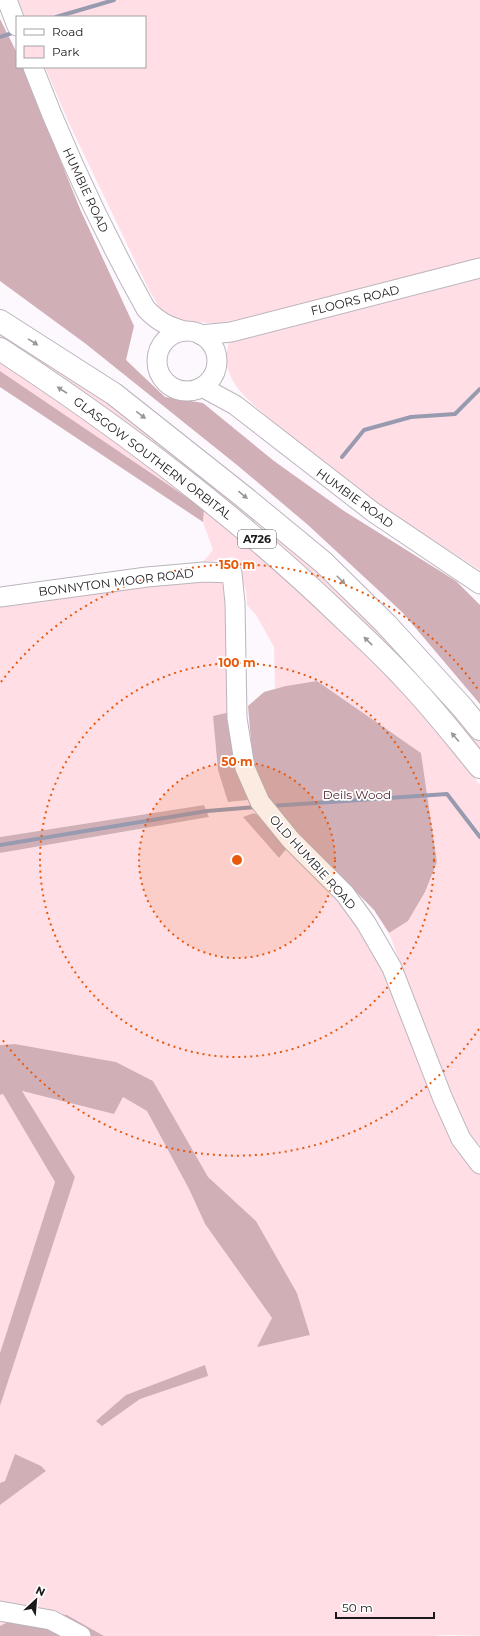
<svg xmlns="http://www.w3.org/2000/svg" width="480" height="1636" font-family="Montserrat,sans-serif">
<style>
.green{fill:#ffdfe5}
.forest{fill:#d1afb6}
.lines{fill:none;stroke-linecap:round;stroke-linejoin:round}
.stream{stroke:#989ab0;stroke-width:4}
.minor-casing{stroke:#bbb4bd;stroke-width:21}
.highway-casing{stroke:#bbb4bd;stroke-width:24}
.minor{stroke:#fff;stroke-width:19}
.highway{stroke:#fff;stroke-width:22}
.oneway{fill:#989899}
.ring{fill:none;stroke:#e8590c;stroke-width:2;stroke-dasharray:2 4}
.labels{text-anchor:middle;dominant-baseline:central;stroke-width:3.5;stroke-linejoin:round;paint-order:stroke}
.shield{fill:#fff;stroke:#5f5e60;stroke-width:1}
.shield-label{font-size:11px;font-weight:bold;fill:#1b191c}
.street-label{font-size:12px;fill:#1b191c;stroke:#fff}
.park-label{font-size:12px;fill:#4b1d2b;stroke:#fff}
.centre{fill:#e8590c;stroke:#fff;stroke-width:2}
.ring-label{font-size:12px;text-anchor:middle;font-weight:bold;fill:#e8590c;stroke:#fff;stroke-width:3.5;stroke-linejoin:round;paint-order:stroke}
</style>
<rect width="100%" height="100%" fill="#fdf7fe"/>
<!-- green -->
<g class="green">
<path d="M18,0H480V258L259,315L215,324L173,319L160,309L148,288L68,121L45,67H145V17H25Z"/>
<path d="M480,273V570C408,524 334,477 270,419C255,406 236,392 229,372C225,361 226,353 229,342L245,333Z"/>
<path d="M0,330L153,434L299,554L396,647L480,742V750L418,679L334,593L263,528L160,447L98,401L0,337Z"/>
<path d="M0,357L103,427L186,487L274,566L431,721L480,785V1146L470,1137L424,1027L389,933L408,921L425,892L437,862L421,753L317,681L275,689L274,647L256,615L247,605L246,590L233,557L202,563L213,550L203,522L204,509L0,371Z"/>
<path d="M138,580H224L229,589L230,712L213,716L229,802L248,800L254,813L243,817L279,858L287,848L340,902L378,957L480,1172V1636C472,1636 438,1634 434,1636H104L67,1615L0,1626V1505L46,1471L0,1483V1406L75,1177L21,1091L114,1114L123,1096L147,1110L189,1189L205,1224L272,1318L310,1335L297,1293L256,1221L208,1178L153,1081L116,1062L15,1044L0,1045V853L209,817L204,805L0,837V600Z"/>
<path d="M3,1094L55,1182L0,1353V1095Z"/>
</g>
<!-- forest -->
<g class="forest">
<path d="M0,19L17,53V67H23L80,209L134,326L126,360L165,397L203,403L274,461L344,511L456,581L480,605V704L402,612L308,525L237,465L86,344L0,281Z"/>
<path d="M0,371L204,509L203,522L0,387Z"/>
<path d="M317,681L421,753L437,862L425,892L408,921L389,933L374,910L291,826L260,787L252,753L248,706L264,692L286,686Z"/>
<path d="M230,712L237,770L248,800L228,802L218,770L213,716Z"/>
<path d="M204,805L209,817L0,853V837Z"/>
<path d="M254,813L259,816L287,848L279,858L243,817Z"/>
<path d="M15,1044L116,1062L153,1081L208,1177L256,1221L297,1293L310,1335L257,1347L272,1318L205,1224L189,1189L147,1111L123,1097L114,1114L22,1091L75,1177L0,1406V1353L55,1182L3,1094L0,1095V1045Z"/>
<path d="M205,1365L208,1376L140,1399L102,1426L96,1421L126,1395Z"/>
<path d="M15,1454L41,1466L46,1471L0,1505V1483L5,1481Z"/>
<path d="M25,1611L67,1615L104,1636H0V1626L6,1623L26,1622Z"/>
</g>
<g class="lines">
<!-- stream -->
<g class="stream">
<path d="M56,17L114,0"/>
<path d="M0,37L15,32"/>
<path d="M342,457L364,430L411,417L455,414L480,389"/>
<path d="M271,806L447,794L480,837"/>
<path d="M0,845L207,811L257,807"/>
</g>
<!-- minor casing -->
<g class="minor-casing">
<g id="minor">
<path d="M7,0L17,26"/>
<path d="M33,67C65,151 102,230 146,309C159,322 167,326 184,331"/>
<circle cx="187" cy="361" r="30"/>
<path d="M201,335L231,332L480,268"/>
<path d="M202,387L235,405L373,512L480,584"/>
<path d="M0,597L147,577L204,572L232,573L235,603L237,718L245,768L260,802L291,840L345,894L366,923L392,968L443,1099L461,1139L480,1164"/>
<path d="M0,1611L51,1620L81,1636"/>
</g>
</g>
<!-- highway casing -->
<g class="highway-casing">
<g id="highway">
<path d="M0,321L114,394L244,497L323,562L386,624L462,707L480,729"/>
<path d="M0,349C121,428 236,515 341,616C363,637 386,658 407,681C433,708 456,738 480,767"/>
</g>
</g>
<!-- minor -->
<use href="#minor" class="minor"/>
<!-- highway -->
<use href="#highway" class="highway"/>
</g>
<!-- one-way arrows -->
<defs><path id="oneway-solid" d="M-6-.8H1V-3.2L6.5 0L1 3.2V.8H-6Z"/></defs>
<g class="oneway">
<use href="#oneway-solid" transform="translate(33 342) rotate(32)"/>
<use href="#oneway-solid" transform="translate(62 390) rotate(-147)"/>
<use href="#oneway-solid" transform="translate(141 415) rotate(38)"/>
<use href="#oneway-solid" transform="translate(243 495) rotate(39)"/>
<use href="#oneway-solid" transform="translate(341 580) rotate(45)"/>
<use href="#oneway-solid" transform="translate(368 641) rotate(-136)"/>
<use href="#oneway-solid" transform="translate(455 737) rotate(-130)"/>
</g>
<!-- distance rings -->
<circle cx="237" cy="860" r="98" fill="#e8590c" fill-opacity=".12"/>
<g class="ring">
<circle cx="237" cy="860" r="98"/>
<circle cx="237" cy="860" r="197"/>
<path d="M479 1029A295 295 0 0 1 1 1038M1 682A295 295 0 0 1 479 691"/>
</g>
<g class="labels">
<!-- shield labels -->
<rect class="shield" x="238" y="530" width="38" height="18" rx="3"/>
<g class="shield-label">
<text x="257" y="539">A726</text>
</g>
<!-- street labels -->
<g class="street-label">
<text transform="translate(86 190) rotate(65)">HUMBIE ROAD</text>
<text transform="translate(355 300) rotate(-14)">FLOORS ROAD</text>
<text transform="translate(153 458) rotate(37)">GLASGOW SOUTHERN ORBITAL</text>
<text transform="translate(355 498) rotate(36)">HUMBIE ROAD</text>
<text transform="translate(116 582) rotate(-7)">BONNYTON MOOR ROAD</text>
<text transform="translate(313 862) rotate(48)">OLD HUMBIE ROAD</text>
</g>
<!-- park labels -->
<g class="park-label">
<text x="357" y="794">Deils Wood</text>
</g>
</g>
<circle cx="237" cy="860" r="6" class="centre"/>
<g class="ring-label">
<text x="237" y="569">150 m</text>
<text x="237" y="667">100 m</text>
<text x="237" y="766">50 m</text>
</g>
<!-- legend -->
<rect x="16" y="16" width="130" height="52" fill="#ffffff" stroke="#a4a3a4"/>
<rect x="24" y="29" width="20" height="6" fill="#ffffff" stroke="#a4a3a4"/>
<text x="52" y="36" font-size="12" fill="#1b191c">Road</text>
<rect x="24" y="46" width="20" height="12" fill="#ffdfe5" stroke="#a4a3a4"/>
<text x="52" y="56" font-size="12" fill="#1b191c">Park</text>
<!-- north arrow -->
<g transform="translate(36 1600) rotate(26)" stroke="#ffffff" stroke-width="3" paint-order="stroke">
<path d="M0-3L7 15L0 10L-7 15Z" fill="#1b191c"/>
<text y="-6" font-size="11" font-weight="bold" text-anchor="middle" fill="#1b191c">N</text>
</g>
<!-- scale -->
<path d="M336 1612v6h98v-6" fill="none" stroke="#1b191c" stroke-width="2"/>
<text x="342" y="1612" font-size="12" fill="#1b191c" stroke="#ffffff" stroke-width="3" paint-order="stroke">50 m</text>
</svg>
